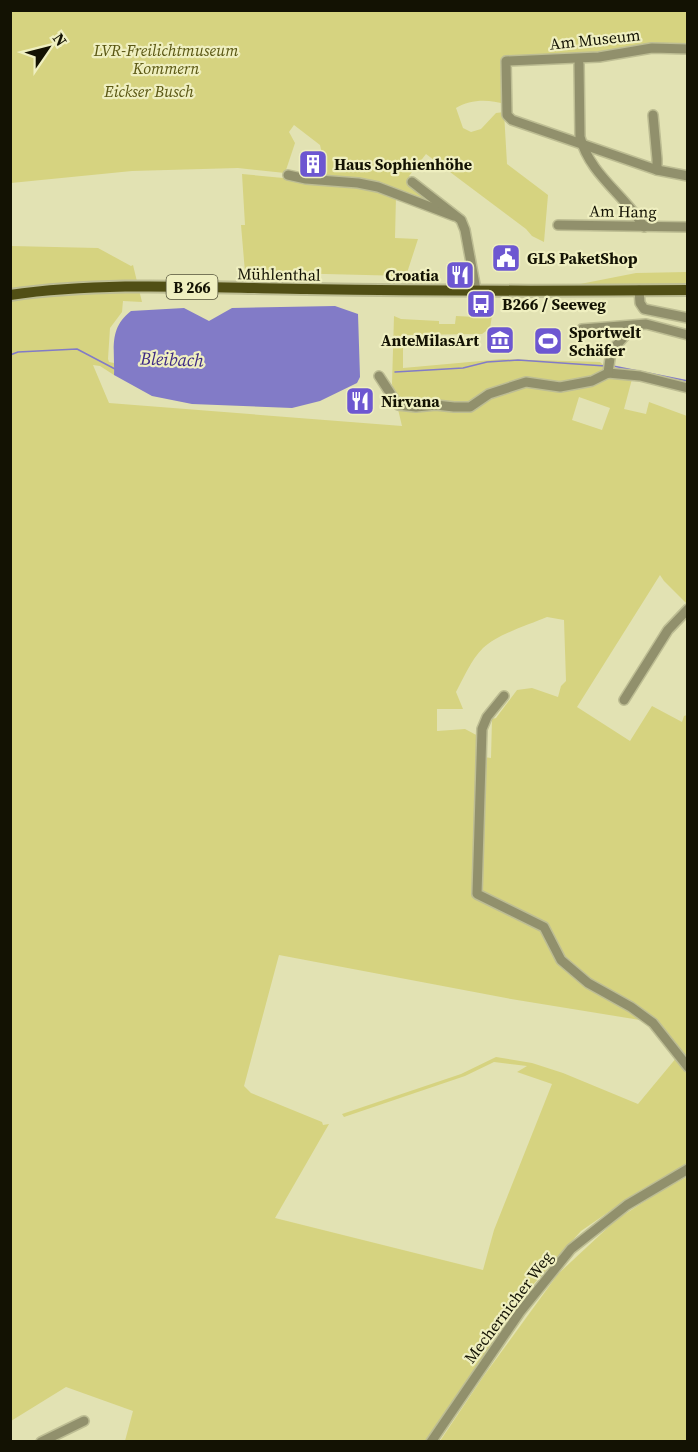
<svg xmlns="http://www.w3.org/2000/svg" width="698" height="1452" font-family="'Source Serif 4',serif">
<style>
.green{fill:#d6d380;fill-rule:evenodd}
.water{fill:#827bc7}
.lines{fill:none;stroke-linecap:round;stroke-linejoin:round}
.stream{stroke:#827bc7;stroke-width:1.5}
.minor-casing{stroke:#bdbd93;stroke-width:12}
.major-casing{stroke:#bdbd93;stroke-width:14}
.minor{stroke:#91906c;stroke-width:9}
.major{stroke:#514f15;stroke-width:10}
.labels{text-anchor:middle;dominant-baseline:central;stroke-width:4.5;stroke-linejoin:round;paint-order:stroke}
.shield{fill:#efefc0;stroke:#55543c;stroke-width:1.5}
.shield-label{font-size:15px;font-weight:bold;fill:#131203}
.street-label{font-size:16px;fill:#131203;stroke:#efefc0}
.park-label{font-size:16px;font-style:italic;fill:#595612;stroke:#efefc0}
.poi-label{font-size:16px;font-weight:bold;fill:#131203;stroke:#efefc0;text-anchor:start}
.water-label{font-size:18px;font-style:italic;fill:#3d2a84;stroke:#efefc0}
</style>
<rect width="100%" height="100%" fill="#e2e2b3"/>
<!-- green -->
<g class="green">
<path d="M11,11H687V46L507,60L505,104C489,99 470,99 456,108L463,128L471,132L481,129L496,113L504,112L507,164L548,195L544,242L532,236L526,229L426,154L409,176L445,209L387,189L303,177V171L317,170L325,166L320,145L294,125L289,132L295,143L285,173L238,168L132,171L11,183Z"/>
<path d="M242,174L358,185L396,196L395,238L418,239L406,276L245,272L241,225H245Z"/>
<path d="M11,246L98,248L131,266L133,265L142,302L123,301L122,312L110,328L108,359L109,362L114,363V375L100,366L93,365L109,403L402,426L392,384L394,316L401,319L439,321V324H455L456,316L476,317L481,308L493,310L490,328L482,334L403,335V368L503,359L600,362L616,377L632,379L624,409L646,414L649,402L687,416V604L664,581L660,575L577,707L630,741L652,706L682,722L684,716L687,715V1164L639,1191L581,1231L530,1288L425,1441H125L133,1411L66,1387L11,1421ZM579,397L610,408L602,430L572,420ZM547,617L564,620L566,681L561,686L558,697L532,688L517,690L496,718L492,719L491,758L484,757L480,737L465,729L437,731V709H463L456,692C464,677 471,660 483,648C498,634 528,625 547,617ZM279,955L511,999L646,1021L677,1057L638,1104L563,1073L532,1063L496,1057L461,1074L342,1114L344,1117L465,1076L494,1062L527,1066L517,1072L552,1084L494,1230L483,1270L275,1218L329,1124L323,1125L322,1122L251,1093L244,1086Z"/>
<path d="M687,272V285H575L636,273Z"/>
<path d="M687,1177V1441H440L483,1377L558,1274L616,1220L665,1188Z"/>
</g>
<!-- water -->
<path class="water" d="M335,306L358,314L360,377L357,383L320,401L292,408L192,404L152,396L114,375C115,349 108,329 131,311L184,308L209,321L232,308Z"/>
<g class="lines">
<!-- stream -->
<g class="stream">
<path d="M10,355L18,352L77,349L115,369"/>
<path d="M613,366L688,381"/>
<path d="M395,372L463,368L487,362L518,360L605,366"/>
</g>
<!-- minor casing -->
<g class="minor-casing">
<g id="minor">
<path d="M688,49L652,48L599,57L506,61L507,115L512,120L657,170L688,176"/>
<path d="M579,64L580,137C590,175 625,195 644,227"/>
<path d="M653,115L657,159V170"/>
<path d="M288,175L306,179L358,183L378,187L454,216"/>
<path d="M412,182L461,220L465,230L476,290"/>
<path d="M558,225L688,227"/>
<path d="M639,290L640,303L644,309L688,318"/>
<path d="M582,329L646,324L688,335"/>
<path d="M608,373L640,376L688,388"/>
<path d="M608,373L611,351L634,326"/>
<path d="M379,376L398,405L416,407L436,405L454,407H470L489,394L526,382L560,387L592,381L608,373"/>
<path d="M504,696L487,717L482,729L477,894L544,927L561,960L588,983L631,1007L653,1023L688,1067"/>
<path d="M624,700L668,630L688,609"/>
<path d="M41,1442L84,1421"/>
<path d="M431,1442L520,1312L571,1249L627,1205L688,1169"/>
</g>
</g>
<!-- major casing -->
<g class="major-casing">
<path id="major" d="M10,295C108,281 208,288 306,289C433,291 560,291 688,290"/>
</g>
<!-- minor -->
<use href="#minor" class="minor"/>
<!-- major -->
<use href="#major" class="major"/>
</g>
<!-- icons -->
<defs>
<g id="building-square" transform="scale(1.5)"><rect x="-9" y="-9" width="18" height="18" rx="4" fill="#6d57d1" stroke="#efefc0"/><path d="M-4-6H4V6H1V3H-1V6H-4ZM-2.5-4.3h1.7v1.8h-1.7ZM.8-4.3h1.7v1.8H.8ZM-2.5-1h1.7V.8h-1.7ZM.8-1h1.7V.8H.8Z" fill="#fff"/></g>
<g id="civic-square" transform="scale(1.5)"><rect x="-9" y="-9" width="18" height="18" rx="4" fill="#6d57d1" stroke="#efefc0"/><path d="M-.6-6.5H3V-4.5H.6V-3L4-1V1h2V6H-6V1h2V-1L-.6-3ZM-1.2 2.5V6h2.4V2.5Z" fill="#fff"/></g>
<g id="restaurant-square" transform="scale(1.5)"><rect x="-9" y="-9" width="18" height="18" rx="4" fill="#6d57d1" stroke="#efefc0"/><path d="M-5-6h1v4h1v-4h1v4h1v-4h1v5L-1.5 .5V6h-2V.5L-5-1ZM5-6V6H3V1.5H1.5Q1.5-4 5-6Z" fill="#fff"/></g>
<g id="bus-square" transform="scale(1.5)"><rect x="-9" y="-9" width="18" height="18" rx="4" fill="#6d57d1" stroke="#efefc0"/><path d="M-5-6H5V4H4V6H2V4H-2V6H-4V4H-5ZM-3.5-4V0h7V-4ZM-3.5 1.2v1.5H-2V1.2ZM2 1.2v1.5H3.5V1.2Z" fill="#fff"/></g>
<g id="museum-square" transform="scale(1.5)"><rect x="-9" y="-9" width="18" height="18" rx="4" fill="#6d57d1" stroke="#efefc0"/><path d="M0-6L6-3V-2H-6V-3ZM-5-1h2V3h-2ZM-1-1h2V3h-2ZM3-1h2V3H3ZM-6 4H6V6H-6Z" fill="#fff"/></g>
<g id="stadium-square" transform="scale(1.5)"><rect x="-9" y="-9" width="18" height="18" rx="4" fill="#6d57d1" stroke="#efefc0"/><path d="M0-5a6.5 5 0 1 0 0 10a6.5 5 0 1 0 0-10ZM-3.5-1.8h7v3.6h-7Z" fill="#fff"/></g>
</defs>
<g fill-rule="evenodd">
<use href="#building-square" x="313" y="164"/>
<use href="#civic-square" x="506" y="258"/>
<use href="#restaurant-square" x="460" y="275"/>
<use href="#bus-square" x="481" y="304"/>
<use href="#museum-square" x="500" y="340"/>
<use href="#stadium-square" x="548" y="341"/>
<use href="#restaurant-square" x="360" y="401"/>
</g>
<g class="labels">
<!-- shield labels -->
<rect class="shield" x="166.5" y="275" width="51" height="24" rx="4.5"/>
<g class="shield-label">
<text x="192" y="287">B 266</text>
</g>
<!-- street labels -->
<g class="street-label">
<text transform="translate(595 39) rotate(-6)">Am Museum</text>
<text transform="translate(623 211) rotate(1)">Am Hang</text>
<text transform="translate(279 274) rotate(1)">Mühlenthal</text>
<text transform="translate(508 1307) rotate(-53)">Mechernicher Weg</text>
</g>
<!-- park labels -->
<g class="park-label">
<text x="166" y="50">LVR-Freilichtmuseum<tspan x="166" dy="18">Kommern</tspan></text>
<text x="149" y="91">Eickser Busch</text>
</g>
<!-- poi labels -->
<g class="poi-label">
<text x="334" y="164">Haus Sophienhöhe</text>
<text x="527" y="258">GLS PaketShop</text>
<text x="439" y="275" text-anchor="end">Croatia</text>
<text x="502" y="304">B266 / Seeweg</text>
<text x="569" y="332">Sportwelt<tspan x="569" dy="18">Schäfer</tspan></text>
<text x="479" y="340" text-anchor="end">AnteMilasArt</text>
<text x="381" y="401">Nirvana</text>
</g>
<!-- water labels -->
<g class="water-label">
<text transform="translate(172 359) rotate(2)">Bleibach</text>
</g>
</g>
<!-- border -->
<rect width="698" height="1452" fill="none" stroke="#131203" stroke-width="24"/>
<!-- north arrow -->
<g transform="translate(48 48) rotate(55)" stroke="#efefc0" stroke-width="4.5" paint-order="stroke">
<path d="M0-4.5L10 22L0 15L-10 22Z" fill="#131203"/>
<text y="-9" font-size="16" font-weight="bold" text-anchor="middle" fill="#131203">N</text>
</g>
</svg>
